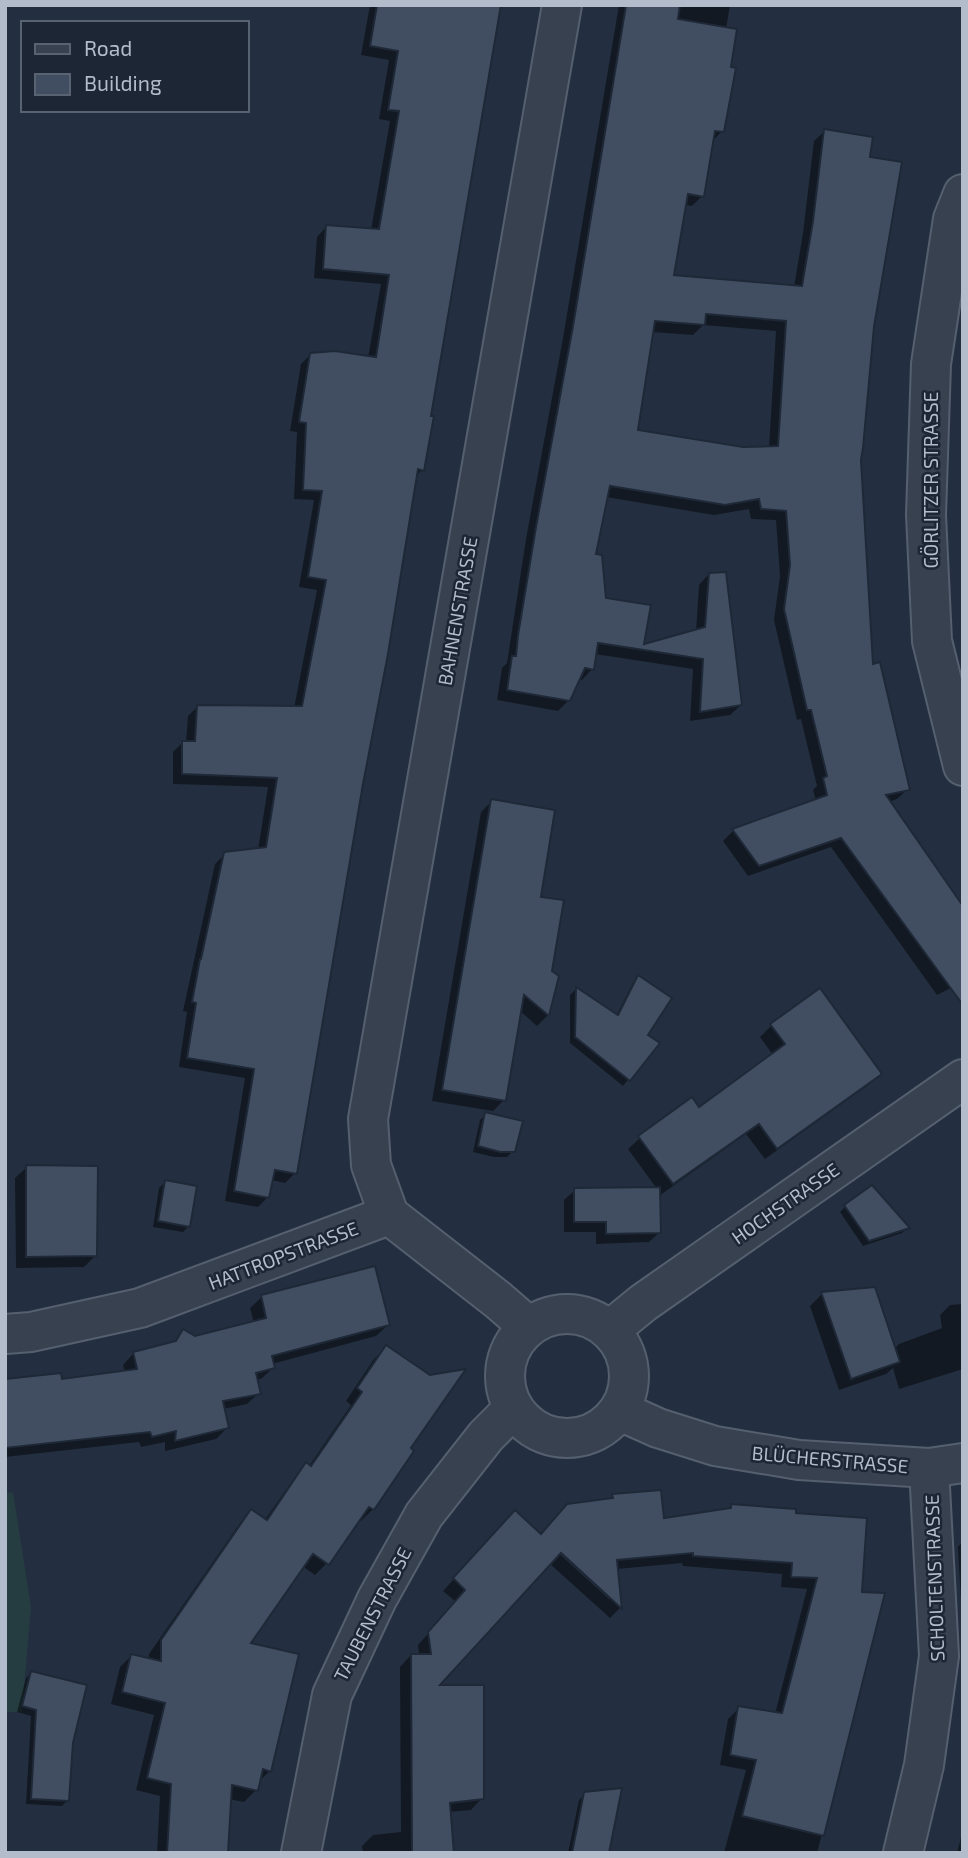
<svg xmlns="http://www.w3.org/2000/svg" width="968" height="1858" font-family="'Exo 2',sans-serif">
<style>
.green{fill:#253d41}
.shadow{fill:#0007;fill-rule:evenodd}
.building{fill:#414e62;stroke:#1e2837;stroke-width:2;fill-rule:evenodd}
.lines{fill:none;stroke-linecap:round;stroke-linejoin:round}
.minor-casing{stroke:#555f6e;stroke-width:42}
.minor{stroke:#374150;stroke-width:38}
.labels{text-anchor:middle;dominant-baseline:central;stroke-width:5;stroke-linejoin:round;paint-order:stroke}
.street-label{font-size:19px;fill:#b3bccb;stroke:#1c2635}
</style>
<rect width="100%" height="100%" fill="#232f40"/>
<!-- green -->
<path class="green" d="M13,1492L31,1607L22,1712H5V1493Z"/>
<!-- shadow -->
<g class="shadow">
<path d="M370,5H499L429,417L422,470L414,478L295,1173L285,1183L271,1180L268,1197L258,1207L225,1201L245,1078L179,1067L187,1012L183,1011L215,864L225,854L258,850L268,787L173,784V752L183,742L186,743L188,716L198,706L294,708L317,590L299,587L314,500L294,499L297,432L290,431L301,364L311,354L368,358L381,284L314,278L317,237L326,227L371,230L390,121L379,119L389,60L361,55Z"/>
<path d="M619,5H730L726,29L722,131L711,143L702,196L692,206L684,205L672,277L794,287L803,233L814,141L825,131L868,158L872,327L859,460L872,666L908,789L897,799L889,802L963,982L937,995L831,847L748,876L723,841L733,831L816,801L813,790L817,786L801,719L797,720L774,620L780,576L776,520L751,519L749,509L714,515L606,497L594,555L604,599L642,647L696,631L699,585L709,574L741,705L730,715L690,721L693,669L595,654L592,669L582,680L578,679L569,700L558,711L497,700L502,668L507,663L526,539L563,338ZM703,325L776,331L769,448H743L636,432L652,332L693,335Z"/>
<path d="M492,801L550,972L548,1015L537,1026L520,1011L504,1100L493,1111L432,1101L481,812Z"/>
<path d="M638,977L645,1035L657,1043L623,1086L570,1043V995L576,989L616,1016L633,983Z"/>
<path d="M820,990L879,1074L868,1085L765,1159L746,1134L659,1196L660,1232L649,1242L596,1244V1232H564V1200L575,1190L657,1189L628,1149L640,1138L698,1109L773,1055L760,1037L771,1026Z"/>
<path d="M486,1114L513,1151L507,1157H494L473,1152L480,1120Z"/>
<path d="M27,1167L96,1255L84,1267L16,1268L15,1178Z"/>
<path d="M165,1182L189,1226L183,1232L153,1227L159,1188Z"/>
<path d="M846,1206L907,1228L902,1233L863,1246L840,1212Z"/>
<path d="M822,1294L894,1349L899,1344L942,1328L940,1315L950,1305L963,1304V1369L899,1389L893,1368L886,1374L839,1390L810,1306Z"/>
<path d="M262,1297L388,1325L376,1336L272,1364L273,1368L261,1379L256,1380L259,1393L247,1404L223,1409L227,1428L216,1439L165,1451V1442L141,1447L139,1442L5,1457V1381H61L125,1372L123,1365L134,1353L172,1344L184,1331L195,1338L254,1323L250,1308Z"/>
<path d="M386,1347L409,1449L373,1509L361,1521L358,1519L327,1563L315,1575L302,1566L248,1644L270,1771L258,1782L256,1790L244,1802L229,1799L226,1853H157L160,1796L136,1790L154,1715L111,1704L120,1667L132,1655L149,1660V1654L240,1523L251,1511L264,1521L295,1477L307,1465L309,1466L351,1405L346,1401L374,1359Z"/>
<path d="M613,1496L662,1520L727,1510L732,1506L794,1514L860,1594L883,1595L817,1853H724L746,1770L720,1765L728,1719L739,1708L775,1714L807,1589L781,1587L782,1574L683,1566L682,1563L617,1569L620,1608L610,1618L549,1563L436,1687L482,1798L471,1810L449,1812L453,1853H363L362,1846L373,1835L401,1832L400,1667L411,1655H419L418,1645L456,1602L443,1591L504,1524L540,1535L608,1500ZM555,1545L609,1594V1599L553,1548Z"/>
<path d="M963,1541V1638L958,1547Z"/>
<path d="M32,1673L68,1800L62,1806L26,1804L31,1716L17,1712L26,1678Z"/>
<path d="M585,1794L608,1853H568L579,1800Z"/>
<path d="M963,1830V1853H957Z"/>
</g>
<!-- building -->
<g class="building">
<path d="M377,5H501L431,416H434L424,471L418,469L388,654L363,784L297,1174L275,1170L269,1198L234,1191L254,1069L187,1058L196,1003L192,1002L200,959H201L224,852L266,847L277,778L182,774V741H195L197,705L302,706L326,580L308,577L322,491L303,490L306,423L299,422L310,353L335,351L376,357L389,275L323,269L326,225L379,229L399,111L388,110L398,51L370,46Z"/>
<path d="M626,5H680L678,19L737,29L731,67L736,68L724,132L715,131L704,197L688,194L674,275L802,286L813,221L824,129L873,137L870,157L902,162L874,327L863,448L861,460L873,664L880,662L910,790L886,795L963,906V1005L841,838L759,866L732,829L827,795L823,778L827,776L811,710H807L784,609L790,565L786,511L761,509L759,499L725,505L610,486L596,554L602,555L606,598L651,605L644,644L705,627L709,573L726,572L742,705L700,712L703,659L598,643L594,670L585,668L570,701L507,690L512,656H516L518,635L536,527L573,326ZM706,314L786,321L778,446L743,447L638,430L655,321L705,325Z"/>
<path d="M491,799L555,810L541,897L564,900L552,971L559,976L549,1016L524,995L506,1101L442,1090Z"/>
<path d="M638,975L672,998L648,1035L660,1043L630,1081L575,1037L576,987L618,1015Z"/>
<path d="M820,988L882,1074L777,1149L759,1124L673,1184L638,1136L692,1097L699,1107L785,1044L770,1024Z"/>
<path d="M485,1112L523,1121L515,1152H500L478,1146Z"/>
<path d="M26,1165L98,1166L97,1256L26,1257Z"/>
<path d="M165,1180L197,1186L190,1227L158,1221Z"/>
<path d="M872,1185L910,1228L869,1241L844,1205Z"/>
<path d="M660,1187L661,1233L606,1234V1222H574V1188Z"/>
<path d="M375,1266L390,1325L272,1356L275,1368L256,1373L261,1394L223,1401L229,1428L175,1441L176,1431L152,1437L150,1432L5,1448V1379L61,1373L62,1379L137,1369L133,1352L176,1341L183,1329L195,1336L266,1318L261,1295Z"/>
<path d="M875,1287L900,1362L851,1379L821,1292Z"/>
<path d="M386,1345L430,1375L466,1369L411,1448L414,1451L374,1510L369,1507L329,1565L313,1554L251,1643L299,1654L271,1772L263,1769L258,1791L232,1785L228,1853H167L171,1784L147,1778L165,1703L122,1692L131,1654L161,1661V1640L251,1509L267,1520L306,1462L311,1466L362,1392L357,1388Z"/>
<path d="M661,1490L664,1518L731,1508V1504L796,1509V1513L867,1518L862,1592L885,1593L824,1836L742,1816L756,1760L730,1755L738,1706L782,1713L817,1578L791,1577L792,1563L693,1556V1553L617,1560L622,1609L561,1553L440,1685H484V1799L450,1803L454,1853H412L411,1654H431L428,1632L465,1590L453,1578L515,1510L541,1534L567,1504L613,1498L612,1494Z"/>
<path d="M31,1671L87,1685L73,1743L69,1801L31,1799L36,1710L22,1706Z"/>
<path d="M622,1788L609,1853H572L584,1792Z"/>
</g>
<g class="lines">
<!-- minor casing -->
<g class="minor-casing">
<g id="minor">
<path d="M963,194L953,219L931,364L926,515L932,641L963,766"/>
<path d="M389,1215L371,1165L368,1119L562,5"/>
<circle cx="567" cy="1376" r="62"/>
<path d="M610,1330L643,1303L963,1079"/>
<path d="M5,1334L31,1332L140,1308L389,1215L498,1300L528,1326"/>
<path d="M620,1411L658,1428L715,1446L799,1460L929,1468L963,1463"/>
<path d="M301,1853L332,1695L377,1599L424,1515L486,1436L513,1409"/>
<path d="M903,1853L924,1765L939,1656L929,1468"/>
</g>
</g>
<!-- minor -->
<use href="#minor" class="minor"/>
</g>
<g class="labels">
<!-- street labels -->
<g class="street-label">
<text transform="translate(930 480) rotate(-90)">GÖRLITZER STRASSE</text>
<text transform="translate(457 611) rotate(-80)">BAHNENSTRASSE</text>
<text transform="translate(785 1203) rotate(-35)">HOCHSTRASSE</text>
<text transform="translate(283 1255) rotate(-21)">HATTROPSTRASSE</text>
<text transform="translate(830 1459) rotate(5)">BLÜCHERSTRASSE</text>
<text transform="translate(934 1578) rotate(-92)">SCHOLTENSTRASSE</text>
<text transform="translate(372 1614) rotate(-63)">TAUBENSTRASSE</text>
</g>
</g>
<!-- border -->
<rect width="968" height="1858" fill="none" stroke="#b3bccb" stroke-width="14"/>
<!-- legend -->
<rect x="21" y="21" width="228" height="91" fill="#1c2635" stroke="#586271" stroke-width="2"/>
<rect x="35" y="44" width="35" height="10" fill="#374150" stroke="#586271" stroke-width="2"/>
<text x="84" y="56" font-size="21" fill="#b3bccb">Road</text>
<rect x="35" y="74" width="35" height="21" fill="#414e62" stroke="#586271" stroke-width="2"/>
<text x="84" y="91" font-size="21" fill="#b3bccb">Building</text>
</svg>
